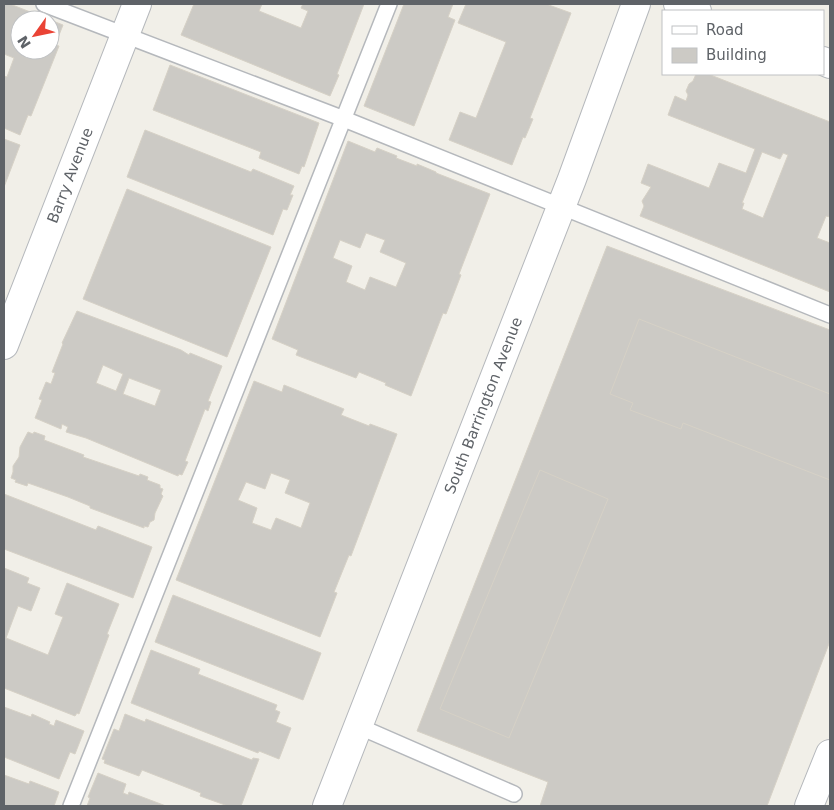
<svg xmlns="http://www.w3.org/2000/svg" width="834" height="810" font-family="'DejaVu Sans',sans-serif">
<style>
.building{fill:#cccac5;stroke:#d6d1c6;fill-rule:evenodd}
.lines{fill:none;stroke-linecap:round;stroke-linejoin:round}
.service-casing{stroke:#b5b8bc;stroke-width:18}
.minor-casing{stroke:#b5b8bc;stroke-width:30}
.tertiary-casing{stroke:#b5b8bc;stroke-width:30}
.service{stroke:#fff;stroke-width:15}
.minor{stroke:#fff;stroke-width:28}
.tertiary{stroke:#fff;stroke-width:28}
.labels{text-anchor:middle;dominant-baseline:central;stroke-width:5;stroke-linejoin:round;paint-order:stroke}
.street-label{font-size:15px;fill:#5f6368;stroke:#fff}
</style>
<rect width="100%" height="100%" fill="#f1efe8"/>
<!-- building -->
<g class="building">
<path d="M4,4H10L63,25L55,45L59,46L31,116L28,115L20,135L4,128V76L7,77L14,58L4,54ZM20,20H50V50H20Z"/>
<path d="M194,4H262L259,11L301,28L308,11L301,8L303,4H364L337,74L339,75L330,96L181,35Z"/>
<path d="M404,4H453L448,17L455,20L414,126L364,106Z"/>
<path d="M466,4H546L571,13L530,118L533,119L525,138L523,137L512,165L449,140L460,112L476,118L506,42L458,23Z"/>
<path d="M170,65L319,123L304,167L302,166L299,174L259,158L261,152L153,110Z"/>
<path d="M696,74H708L830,122V217L826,216L817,238L830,243V292L640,216L644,206L642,201L651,187L641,183L648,164L709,188L719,163L746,173L755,149L668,115L675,96L686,101L688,95L686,91L689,84L693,81ZM762,152L780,159L783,153L788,155L763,218L742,209L744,203H742Z"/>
<path d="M145,130L251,172L253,169L294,186L290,195H293L287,210L283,209L273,235L127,177Z"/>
<path d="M4,139L20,145L4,187Z"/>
<path d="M348,141L375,152L377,148L397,156L396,158L417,166V164L436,172V173L490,194L459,274L461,275L446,314L443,313L411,396L385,385L386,383L359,372L356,378L296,355L298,350L272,339ZM366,233L385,240L380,252L406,263L396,287L370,277L365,290L346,282L352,266L333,258L340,240L360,248Z"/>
<path d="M127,189L271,247L227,357L83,299Z"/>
<path d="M607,246L830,330V641L767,806H540L548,782L417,731Z"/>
<path d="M77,311L181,350L189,355L190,353L222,366L208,401L211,402L208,411L205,409L185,461L188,462L182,475L179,474L178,476L86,438L66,432L68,427L62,424L61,429L35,418L42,400L39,399L46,382L51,384L55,373L52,372L63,344L62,343ZM103,365L123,374L116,391L96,383ZM129,378L161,390L155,406L123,394Z"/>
<path d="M639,319L830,394V480L683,423L681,429L630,410L633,403L610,394Z"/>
<path d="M254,381L282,392L284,385L344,409L341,415L369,426L370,424L397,434L351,556L349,555L334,592L337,593L320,637L176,580ZM271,473L290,480L285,493L310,503L301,528L276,518L271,530L252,523L257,508L238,500L246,482L265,489Z"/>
<path d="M28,432L33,434L34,432L45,436L44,440L84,455L83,457L139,476L140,474L148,477L147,480L160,485V488L163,489L161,494L163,496L155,513L154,520L150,522L148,527L144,526V528L90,508V506L68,497L28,483L27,486L15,482L16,480L11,478L13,472V466L19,457L20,447Z"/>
<path d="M540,470L608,499L509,738L440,709Z"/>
<path d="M4,494L96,530L98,526L152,547L133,598L4,549Z"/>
<path d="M4,568L29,578L27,583L40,588L31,611L18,606L6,638L48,655L63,617L55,614L67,583L119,604L107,634L109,635L79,714L77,713L75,716L4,688Z"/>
<path d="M173,595L321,653L303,700L155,642Z"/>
<path d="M151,650L200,669L198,674L277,705L275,710L280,712L276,722L291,728L279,759L259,751L258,753L131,703Z"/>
<path d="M4,707L31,717L32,714L50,722L49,724L54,726L56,720L84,731L75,754L70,752L59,779L4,757Z"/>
<path d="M125,714L145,722L146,719L252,760L253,758L259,759L241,806H228L200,796L201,793L142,770L139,776L104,763L105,760L102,759L114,729L119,731Z"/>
<path d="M98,773L126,784L123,793L128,795L129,792L166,806H87L90,798L88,797Z"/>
<path d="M4,775L29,784L30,781L59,792L54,806H4Z"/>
</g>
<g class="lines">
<!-- service casing -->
<g class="service-casing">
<g id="service">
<path d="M44,4L344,119L830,315"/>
<path d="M358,726L514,794"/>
<path d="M71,806L389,4"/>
</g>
</g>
<!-- minor casing -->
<g class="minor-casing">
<g id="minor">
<path d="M678,4L697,11"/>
<path d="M823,61L830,64"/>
<path id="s1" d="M4,345L137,4"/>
<path d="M809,806L830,754"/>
</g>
</g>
<!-- tertiary casing -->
<g class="tertiary-casing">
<g id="tertiary">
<path id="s2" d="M327,806L572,179L636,4"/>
</g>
</g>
<!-- service -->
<use href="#service" class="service"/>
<!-- minor -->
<use href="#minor" class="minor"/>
<!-- tertiary -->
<use href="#tertiary" class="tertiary"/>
</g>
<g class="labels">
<!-- street labels -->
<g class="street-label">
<text stroke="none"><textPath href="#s1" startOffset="182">Barry Avenue</textPath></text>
<text stroke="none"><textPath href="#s2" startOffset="430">South Barrington Avenue</textPath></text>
</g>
</g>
<!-- border -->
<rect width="834" height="810" fill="none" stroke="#5f6368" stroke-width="10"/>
<!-- legend -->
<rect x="662" y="10" width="162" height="65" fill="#ffffff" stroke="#bfc1c3"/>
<rect x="672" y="26" width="25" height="8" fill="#ffffff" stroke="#bfc1c3"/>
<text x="706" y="35" font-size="15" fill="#5f6368">Road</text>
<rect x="672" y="48" width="25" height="15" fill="#cccac5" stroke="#bfc1c3"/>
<text x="706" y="60" font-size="15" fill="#5f6368">Building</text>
<!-- north arrow -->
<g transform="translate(35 35) rotate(237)"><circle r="24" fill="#ffffff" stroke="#bfc1c3"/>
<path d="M0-4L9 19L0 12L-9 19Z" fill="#ea4335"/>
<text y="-8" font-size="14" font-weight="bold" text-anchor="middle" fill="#5f6368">N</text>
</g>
</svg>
